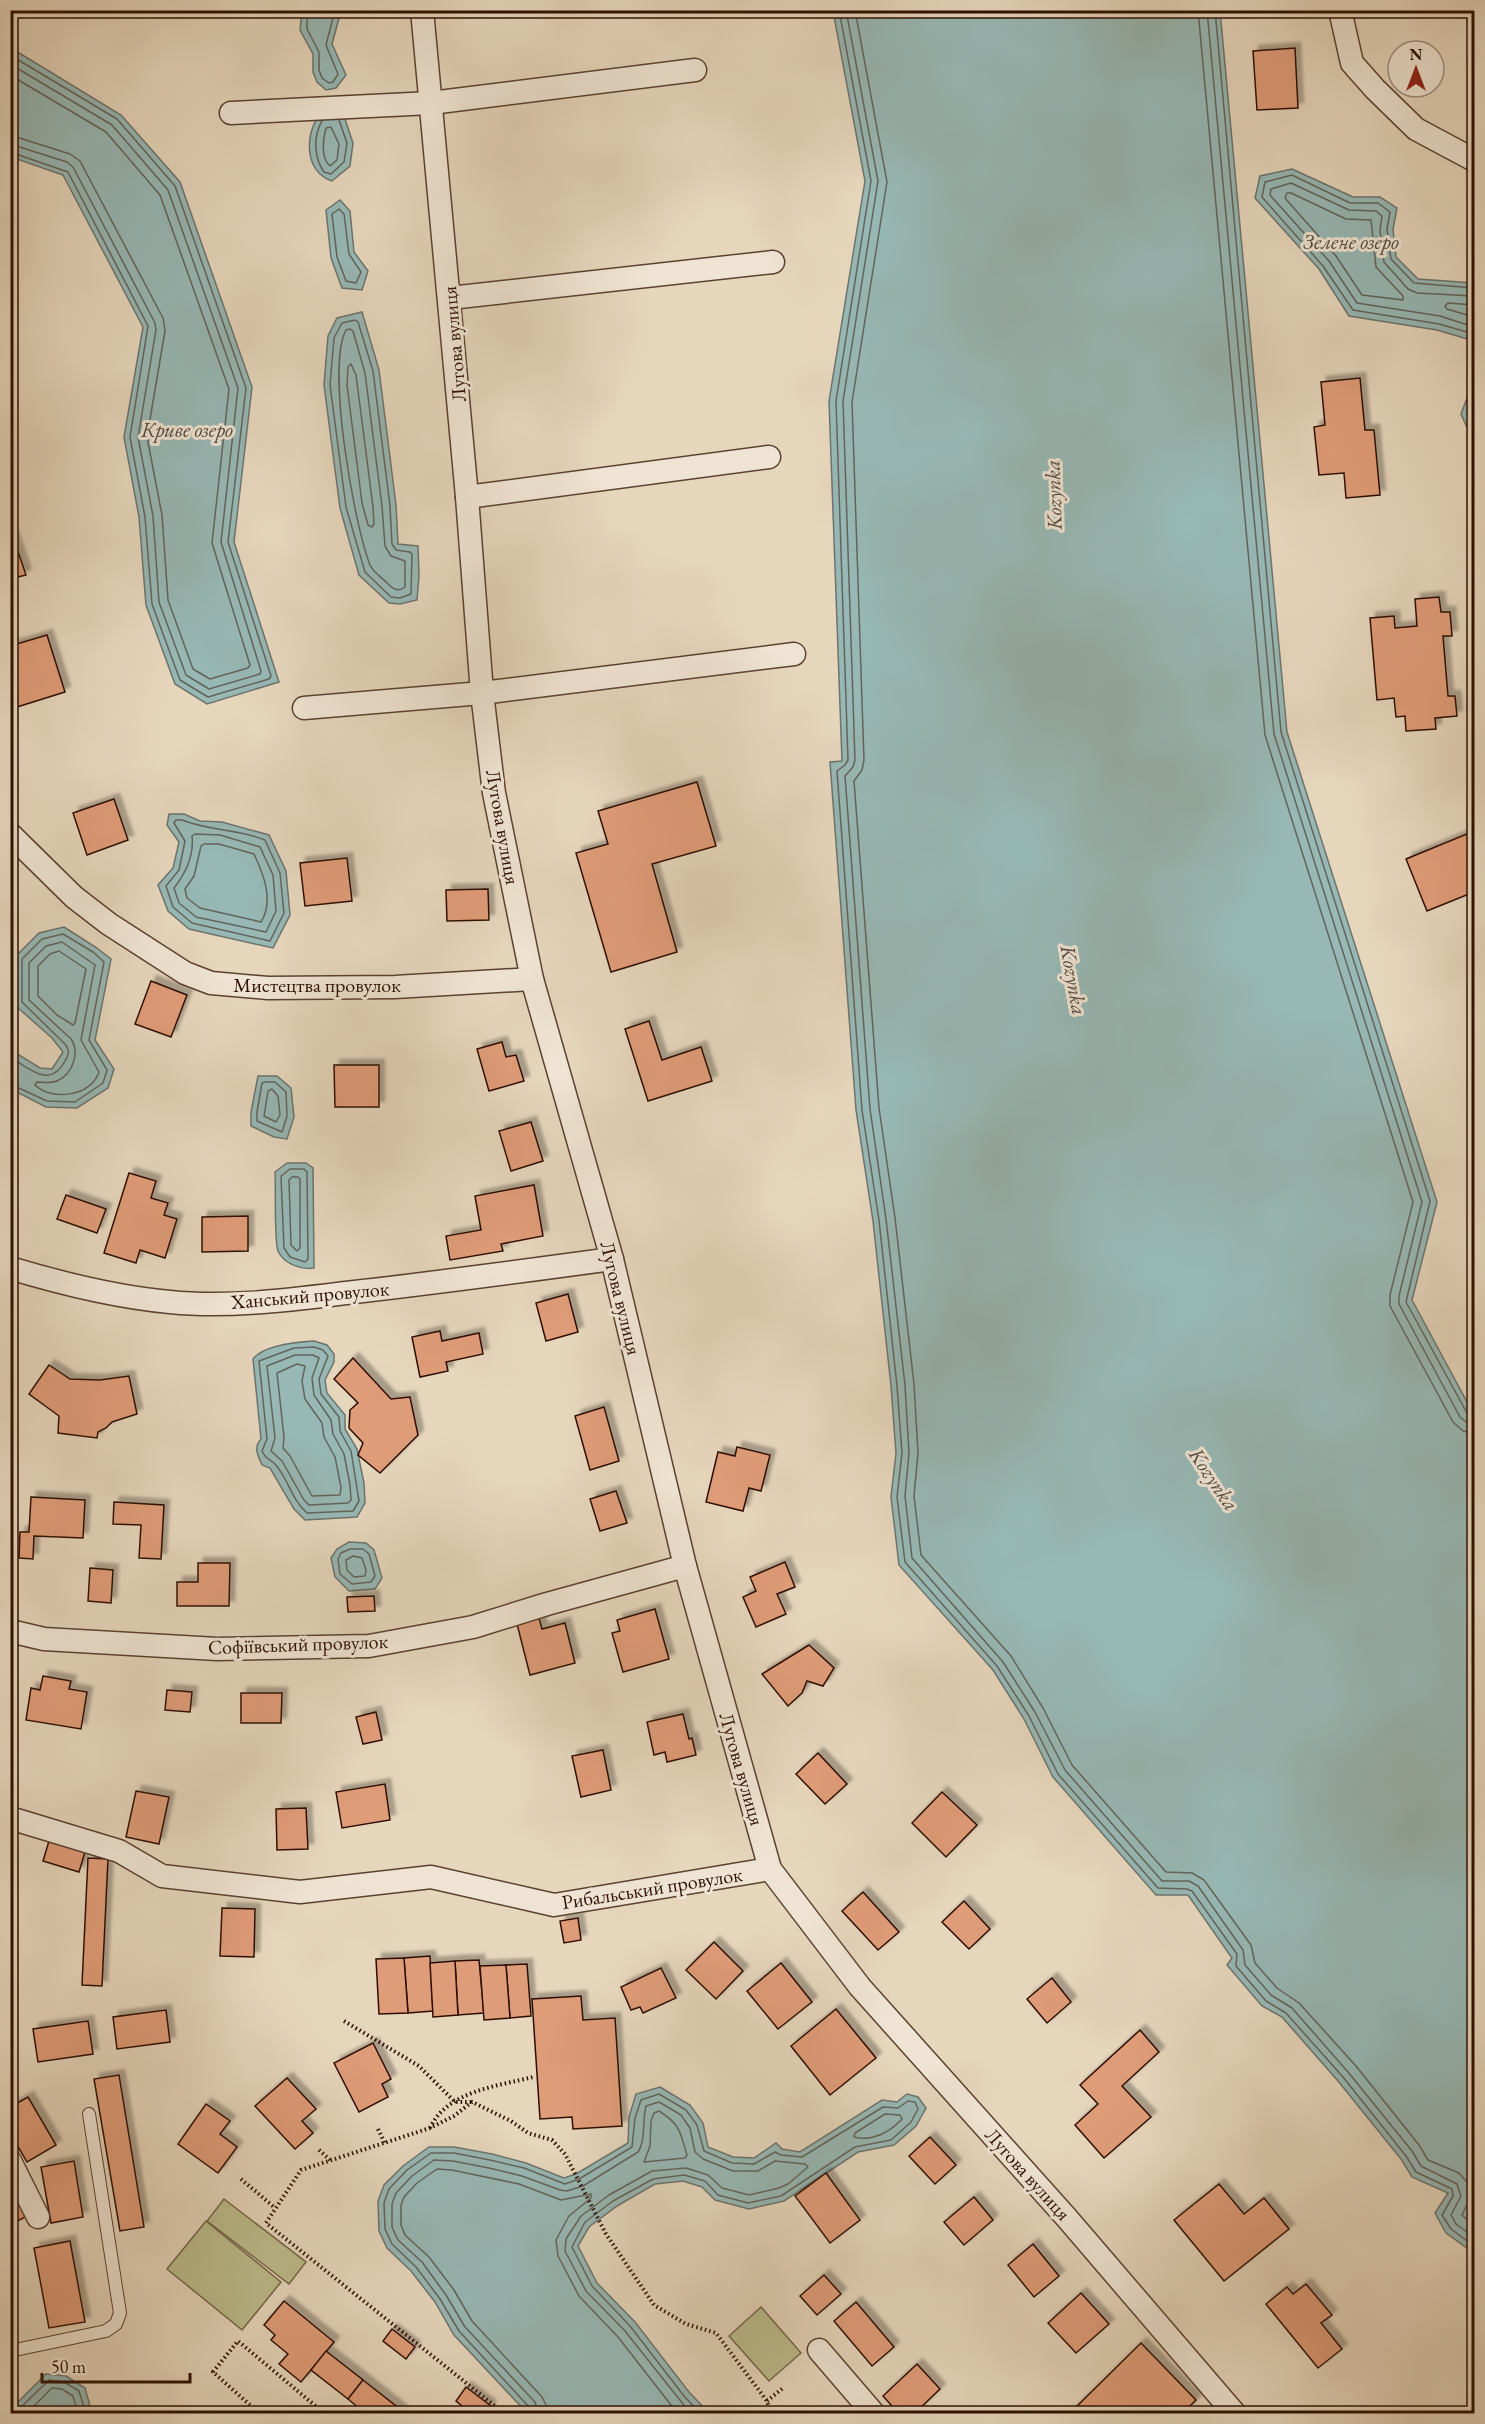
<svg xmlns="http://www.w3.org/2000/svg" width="1485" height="2424" font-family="'EB Garamond',serif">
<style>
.green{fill:#bcbc8c;stroke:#746647;stroke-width:1.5}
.water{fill:#97b8b5;stroke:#6d746d;stroke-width:1.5}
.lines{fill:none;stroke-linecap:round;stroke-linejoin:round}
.shore{stroke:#62645c;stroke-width:1.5}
.building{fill:#df9c78;stroke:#2d0f02;stroke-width:1.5;filter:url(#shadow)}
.lane-casing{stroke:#5b4130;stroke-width:14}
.street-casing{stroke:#5b4130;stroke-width:25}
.path{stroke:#2d0f02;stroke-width:4;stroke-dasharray:1.5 3;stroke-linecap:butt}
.lane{stroke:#efe4d3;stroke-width:12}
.street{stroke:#efe4d3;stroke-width:22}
.labels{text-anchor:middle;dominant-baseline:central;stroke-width:6;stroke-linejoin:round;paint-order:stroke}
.street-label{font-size:20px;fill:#2d0f02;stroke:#efe4d3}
.water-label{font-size:21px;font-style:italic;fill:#524a41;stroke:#efe4d3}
</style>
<defs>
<filter id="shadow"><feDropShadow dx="5.5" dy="-5.5" stdDeviation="1.5" flood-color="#0004"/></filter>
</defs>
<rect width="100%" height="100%" fill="#e6d6bc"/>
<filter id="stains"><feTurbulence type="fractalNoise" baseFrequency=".00333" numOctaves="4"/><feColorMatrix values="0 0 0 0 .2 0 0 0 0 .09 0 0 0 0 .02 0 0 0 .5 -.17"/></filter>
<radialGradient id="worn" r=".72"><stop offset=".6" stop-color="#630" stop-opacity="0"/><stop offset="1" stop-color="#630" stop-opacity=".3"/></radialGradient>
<!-- green -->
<g class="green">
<path d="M224,2199L306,2262L289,2284L207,2221Z"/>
<path d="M206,2221L281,2282L242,2330L167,2269Z"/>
<path d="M761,2307L801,2353L769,2381L729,2336Z"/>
</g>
<!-- water -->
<g class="water">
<path d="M302,11H341L332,44L346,75L336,88L326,90L317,82L313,72V54L300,30Z"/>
<path d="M833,11H1220L1287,732L1437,1202L1412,1300L1474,1415V2253L1446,2233L1435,2213L1448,2193L1412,2177L1401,2159L1338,2081L1282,2017L1262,2006L1227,1965L1232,1958L1188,1895H1156L1053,1777L1024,1719L993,1670L899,1565L891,1497L896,1453L891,1386L873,1221L856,1110L830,762L842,761L829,401L865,181Z"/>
<path d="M11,48L121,115L180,182L252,387L234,542L279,682L207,704L175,684L146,605L139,517L124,437L143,327L63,175L11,157Z"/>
<path d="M321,113H343L353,143L350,166L332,181C304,172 304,133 321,113Z"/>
<path d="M1292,169L1353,197H1380L1397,208L1393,229L1396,257L1418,279L1474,283V341L1437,330L1349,316L1319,269L1255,198L1260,176Z"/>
<path d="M340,200L350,211L354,252L368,271L362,290L342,288L331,258L326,210Z"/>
<path d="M362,312L379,370L396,505L398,544L418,546L419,576L417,600L400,604L389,603L359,575L340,508L324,385L328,336L337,318Z"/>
<path d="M1474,392V443L1461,414L1469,393Z"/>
<path d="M169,814H184L200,821L222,822L269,835L286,871L290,915L273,948L189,929L168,911L158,885L173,868L179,842L167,825Z"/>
<path d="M64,927L97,948L111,959L95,1040L114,1069L108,1088L77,1108L46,1107L11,1089V1050L40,1068L52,1069L63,1052L52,1038L16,1006L15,957L39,933Z"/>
<path d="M258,1076H277L291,1088L294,1117L287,1139L274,1137L251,1126V1112Z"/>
<path d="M287,1163H306L313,1168L314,1268C301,1270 284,1264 278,1251C274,1241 276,1186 275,1172Z"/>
<path d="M314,1341L327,1345L334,1354V1362L325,1380L327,1393L345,1415V1429L357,1449L364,1483L365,1503L357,1517L305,1520L294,1509L270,1468L262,1465C258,1455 253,1448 261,1439L253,1359C264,1345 297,1342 314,1341Z"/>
<path d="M349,1542L366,1543L374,1550L382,1578L375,1589L349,1591L335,1577L331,1558L337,1549Z"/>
<path d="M660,2087L690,2105L703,2123L708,2147L733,2157L754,2158L776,2143L782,2149L800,2152L882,2100L897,2102L907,2094L918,2097L926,2108L916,2126L894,2145L858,2152L784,2201L749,2209L715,2200L702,2187L683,2181L655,2184L617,2206L589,2227L578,2246L597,2283L635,2322L689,2392L709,2413H527L454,2335L435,2302L411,2271L387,2248L379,2231L378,2201L384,2185L403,2166L429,2147H454L492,2154L526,2163L564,2178L576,2174L628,2143L629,2117L636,2094Z"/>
<path d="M46,2374L66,2376L85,2388L92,2413H11V2409Z"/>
</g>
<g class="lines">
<!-- shore -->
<g class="shore">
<path d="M307,10V29L319,52V70L322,78L329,83L333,82L338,74L326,45L335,10"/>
<path d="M839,10L871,181L836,401L848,760L845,765L837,771L862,1110L879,1220L897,1386L902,1453L897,1497L905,1562L997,1666L1029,1716L1058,1774L1158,1888L1187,1889L1192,1891L1237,1954L1236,1966L1266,2001L1286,2013L1343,2077L1406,2156L1416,2172L1452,2189L1453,2196L1442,2215L1451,2229L1474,2246"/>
<path d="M846,10L878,181L843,401L855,760L853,767L845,776L870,1109L886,1219L905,1385L909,1453L905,1496L912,1558L1003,1662L1035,1712L1065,1770L1162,1881H1189L1198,1886L1243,1950L1245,1965L1271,1995L1292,2008L1348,2072L1412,2151L1421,2166L1457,2184L1461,2196L1451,2215L1456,2224L1474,2237"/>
<path d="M855,10L887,182L852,402L864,760L862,770L854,781L879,1108L895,1218L914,1384L918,1453L914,1496L921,1555L1011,1656L1043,1708L1072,1765L1166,1872L1192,1873L1204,1880L1251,1945L1255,1963L1277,1988L1299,2003L1356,2066L1419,2145L1428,2160L1459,2173L1467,2182L1470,2198L1462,2215L1474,2226"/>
<path d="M1198,10L1265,735L1413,1202L1390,1295V1306L1453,1422L1463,1431L1474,1433"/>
<path d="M1207,10L1274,734L1422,1202L1399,1296V1304L1460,1417L1467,1423L1474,1424"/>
<path d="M1215,10L1281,732L1430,1201L1406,1302L1467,1413L1474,1417"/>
<path d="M10,55L117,119L175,186L246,388L228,542L271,676L269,679L208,697L180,680L152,604L145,517L130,437L148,326L68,172L10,152"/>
<path d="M10,64L112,125L168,190L238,388L221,542L261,671L260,674L209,689L186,675L159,602L153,516L138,437L156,330L155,323L73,167L67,162L10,144"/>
<path d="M10,75L106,132L160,195L229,389L212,543L250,665L248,668L210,679L193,669L168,600L162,515L147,437L165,331L163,318L80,161L70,154L10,135"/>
<path d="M322,121C313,136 314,158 324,172L331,174L344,162L347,143L339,120"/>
<path d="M331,127L339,144L337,160L330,166C320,157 323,140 326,128Z"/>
<path d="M1287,193H1291L1346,219L1371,220L1376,267L1403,296V300L1362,295L1336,256L1285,198Z"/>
<path d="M339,209L344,214L349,254L361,272L356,283L346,281L337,257L332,214Z"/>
<path d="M1474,288L1414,283L1391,259L1387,229L1390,212L1378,203H1350L1292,175L1265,182L1262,197L1323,266L1353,310L1439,324L1474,334"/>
<path d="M1474,296L1417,293L1408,289L1384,262L1380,230L1382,216L1376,211L1349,210L1291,183L1271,189L1270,195L1329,261L1357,303L1440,316L1474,327"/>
<path d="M1474,305L1448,303L1445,306L1447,309L1474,317"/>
<path d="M355,320L358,322L373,371L390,506L392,544L396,550L410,552L412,554L411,594L400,598L391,597L365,572L346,507L330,385L334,338L342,323Z"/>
<path d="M350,329L353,331L365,373L382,506L385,546L391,556L405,561V587C397,593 392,588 386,582C381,577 373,572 370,565C354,524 326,367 346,330Z"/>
<path d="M351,364L356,375L373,507L374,524L372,527L368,525L362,503L347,385L348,367Z"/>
<path d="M182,820C209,831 239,829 265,840L280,873L284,913L270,941L192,923L173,907L166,886L179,870L185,841L174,823L176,820Z"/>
<path d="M195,834L220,835L260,847L273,875L276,911L266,932L196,917L179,903L174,888C186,873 194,855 192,836Z"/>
<path d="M204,844H219L254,854C264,875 274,901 261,922L200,908L187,898L185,889L194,876L201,846Z"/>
<path d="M62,942L95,965L81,1040L99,1072C91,1097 51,1101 35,1085L37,1082C44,1082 51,1084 57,1081C73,1074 80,1052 71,1039L29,1000V963L46,946Z"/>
<path d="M59,951L86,969L75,1023L73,1025L57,1015L38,996V966L50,954Z"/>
<path d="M10,1057C30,1069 50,1089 65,1061C69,1054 70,1051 65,1044L22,1002V959L42,939L63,934L93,952L104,962L89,1040L107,1070L103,1083L75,1102L47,1101L10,1084"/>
<path d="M265,1082H275L286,1092L287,1116L282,1132L257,1121V1112L262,1083Z"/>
<path d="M272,1089L278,1096L280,1115L276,1122L264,1116L268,1091Z"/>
<path d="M290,1169H304L307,1172L308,1259L305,1262L290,1257L284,1248L281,1176Z"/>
<path d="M298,1177L300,1179V1248L297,1251L291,1245L289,1180L292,1177Z"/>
<path d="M314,1347L323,1350L328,1356L319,1379L321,1394L339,1417L340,1431L351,1451L359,1501L353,1511L307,1513C291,1499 288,1478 275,1464C269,1458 267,1461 262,1451L267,1439L259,1361L294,1348Z"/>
<path d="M295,1355H313L319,1358L312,1378L314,1395L331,1420L333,1434L344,1454L350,1485L351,1500L348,1503L309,1505L304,1500L282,1461L271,1451L275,1438L267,1366Z"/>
<path d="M297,1364L305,1366L302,1381L305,1399L322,1423L324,1437L335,1457L341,1487L340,1495L312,1496L290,1456L283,1448L284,1437L277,1373Z"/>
<path d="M350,1549H363L369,1554L375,1576L371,1582L352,1584L340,1574L338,1559L341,1553Z"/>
<path d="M353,1556L362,1558L366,1570L365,1576L354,1577L347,1570L346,1560Z"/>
<path d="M659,2111C681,2125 680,2132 687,2155L685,2158L644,2162L650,2146L651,2121L654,2113Z"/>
<path d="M885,2114L900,2115L902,2119C890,2132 872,2142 854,2137L855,2133Z"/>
<path d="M10,2413L17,2411L49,2380L64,2382L79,2391L86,2414"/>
<path d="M26,2414L52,2388L62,2389L73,2396L78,2414"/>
<path d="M530,2414L529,2407L459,2331L440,2299L416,2267L392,2244L385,2229L384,2203L389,2189L407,2170L431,2153H454L490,2160L524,2168L565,2184L579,2179L632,2147L635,2118L641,2100L659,2094L686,2110L697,2125L704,2151L732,2163L754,2164L775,2152L781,2155L802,2157L883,2107L898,2108L908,2101L915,2102L918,2109L911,2122L891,2140L855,2147L781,2196L748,2203L718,2195L705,2181L684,2175L653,2179L613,2201L585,2222L572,2247L592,2286L630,2326L684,2396L701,2414"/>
<path d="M538,2414L535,2402L465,2327L446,2295L422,2262L398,2240L392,2227V2204L396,2193L412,2176L434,2160L453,2161L489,2168L522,2176L560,2190L567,2191L583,2186L638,2152C646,2140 642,2121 646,2106L659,2102L681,2115L690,2128L695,2152L703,2159L733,2171H758L775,2161L805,2164L808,2167L788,2184L779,2188L749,2195L722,2188L708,2175L686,2168L652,2171L609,2195L581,2216L566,2239L565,2251L586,2291L625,2331L691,2414"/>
<path d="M547,2414L546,2405L542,2397L472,2321L454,2290L429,2257L405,2235L401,2225V2205L404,2197L417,2183L437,2169L452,2170L519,2184L561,2200L591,2194V2198L569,2216L556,2240L558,2256L579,2296L618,2337L678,2414"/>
</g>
</g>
<!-- building -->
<g class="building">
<path d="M1295,48L1298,108L1257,110L1253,51Z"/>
<path d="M1360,378L1365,430H1374L1380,495L1346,498L1344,473L1319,475L1314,427L1325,425L1321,382Z"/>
<path d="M10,534H12L26,575L10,579Z"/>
<path d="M1439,597L1441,612H1450L1452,636H1443L1448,696H1455L1457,716L1435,718L1436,729L1406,731L1405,716L1396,717L1394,698L1377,700L1370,618L1394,616L1395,628L1417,626L1415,599Z"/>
<path d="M47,635L65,692L17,707L10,686V646Z"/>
<path d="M697,782L716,846L652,864L677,952L611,972L576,853L608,844L598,811Z"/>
<path d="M114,799L128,840L87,855L73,813Z"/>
<path d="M1474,831V892L1427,911L1406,859Z"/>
<path d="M347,858L352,901L305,906L300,863Z"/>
<path d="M488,889L489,920L447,921L446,890Z"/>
<path d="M151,981L187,995L171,1037L135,1024Z"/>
<path d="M649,1021L662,1060L701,1047L712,1081L648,1101L625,1029Z"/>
<path d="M502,1042L506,1057L516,1055L524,1081L489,1091L477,1049Z"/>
<path d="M334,1065H379V1107H335Z"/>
<path d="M531,1122L543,1161L511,1171L499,1131Z"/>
<path d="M129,1173L156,1181L151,1198L168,1203L164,1215L177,1219L165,1258L140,1250L136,1263L104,1253Z"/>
<path d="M534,1185L543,1236L501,1244L503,1251L450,1260L446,1236L481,1230L475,1196Z"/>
<path d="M66,1195L106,1209L97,1233L57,1219Z"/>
<path d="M248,1216V1251L202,1252V1217Z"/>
<path d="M568,1294L578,1332L546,1341L536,1303Z"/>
<path d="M440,1331L442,1341L479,1333L483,1354L446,1362L448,1371L420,1377L412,1337Z"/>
<path d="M353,1358L391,1399L410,1397L418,1435L380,1473L358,1455L363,1443L349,1428L350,1410L358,1403L334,1379Z"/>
<path d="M49,1365L70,1379L100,1380L129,1376L137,1414L112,1422L106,1428L98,1432L97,1438L58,1433L59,1416L29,1394Z"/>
<path d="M604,1407L619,1461L590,1470L575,1416Z"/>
<path d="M737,1447L770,1455L761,1491L749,1488L743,1511L706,1502L718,1452L735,1456Z"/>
<path d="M616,1491L627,1523L600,1531L590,1499Z"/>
<path d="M31,1497L85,1500L83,1538L34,1536L33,1559L19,1558L20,1532H29Z"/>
<path d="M114,1502L164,1505L161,1559L139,1558L141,1525L113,1524Z"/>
<path d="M785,1562L795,1587L777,1594L786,1614L756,1627L743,1597L756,1591L750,1577Z"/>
<path d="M198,1563H230L229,1606H177V1582H198Z"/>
<path d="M90,1568L113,1570L111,1603L88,1601Z"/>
<path d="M374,1596L375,1611L348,1612L347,1597Z"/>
<path d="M655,1609L669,1659L623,1672L612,1633L620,1631L617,1620Z"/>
<path d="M539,1618L542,1629L565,1623L575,1663L530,1675L517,1624Z"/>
<path d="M809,1645L834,1668L823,1686L807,1681L802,1693L788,1706L762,1674Z"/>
<path d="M43,1676L71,1681L69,1689L87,1692L81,1729L26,1720L31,1688L40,1690Z"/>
<path d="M167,1690L192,1692L190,1712L165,1710Z"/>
<path d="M241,1693H282L281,1723H241Z"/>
<path d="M376,1712L382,1740L363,1744L356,1717Z"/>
<path d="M683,1714L689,1739L692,1738L696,1755L667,1762L665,1752L654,1755L647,1722Z"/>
<path d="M603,1750L611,1790L581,1797L572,1756Z"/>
<path d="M818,1753L847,1784L825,1804L796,1774Z"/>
<path d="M385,1784L390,1820L342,1828L336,1792Z"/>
<path d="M136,1791L169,1797L159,1844L126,1837Z"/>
<path d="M942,1792L977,1825L946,1857L912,1823Z"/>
<path d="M306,1808L308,1849L277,1850L276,1809Z"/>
<path d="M49,1841L85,1852L79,1872L43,1861Z"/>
<path d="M88,1858L108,1859L102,1986L82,1985Z"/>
<path d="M863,1892L899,1932L878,1950L842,1911Z"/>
<path d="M964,1901L990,1929L969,1949L942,1922Z"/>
<path d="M222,1908L255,1909L254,1957L220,1956Z"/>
<path d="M578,1918L581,1940L564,1943L560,1921Z"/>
<path d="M714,1942L743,1971L716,1999L686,1970Z"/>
<path d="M430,1956L433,2011L408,2013L404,1958Z"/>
<path d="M404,1958L408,2013L379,2014L376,1959Z"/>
<path d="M479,1960L484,2013L458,2015L455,1961Z"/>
<path d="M455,1961L458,2015L433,2017L430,1963Z"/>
<path d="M781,1963L812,2002L778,2029L747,1991Z"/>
<path d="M527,1964L531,2016L510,2018L506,1965Z"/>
<path d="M506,1965L510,2018L484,2020L480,1966Z"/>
<path d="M661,1968L676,1998L643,2013L640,2007L631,2010L621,1987Z"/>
<path d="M1052,1978L1071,2002L1047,2023L1027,1999Z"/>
<path d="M581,1996L583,2020L615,2018L622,2126L573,2129L572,2117L540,2119L532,1999Z"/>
<path d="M836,2009L876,2058L830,2095L791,2046Z"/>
<path d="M166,2010L170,2042L117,2049L113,2017Z"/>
<path d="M88,2021L93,2054L38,2062L33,2029Z"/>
<path d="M1140,2030L1159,2052L1122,2086L1151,2117L1104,2158L1075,2125L1098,2104L1080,2085Z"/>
<path d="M373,2043L391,2079L382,2084L388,2097L359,2112L334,2063Z"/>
<path d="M119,2075L144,2227L120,2231L94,2079Z"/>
<path d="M287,2078L316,2109L302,2121L313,2133L295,2149L255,2106Z"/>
<path d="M28,2097L56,2145L27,2162L10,2133V2107Z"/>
<path d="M206,2104L230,2121L220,2134L237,2147L218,2173L178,2144Z"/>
<path d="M930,2137L956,2165L935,2184L909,2156Z"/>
<path d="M74,2161L83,2217L51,2223L41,2167Z"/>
<path d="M826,2173L860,2220L830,2243L795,2196Z"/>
<path d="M1219,2184L1244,2214L1264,2198L1289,2229L1224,2281L1174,2220Z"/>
<path d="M10,2188L27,2216L10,2225Z"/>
<path d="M974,2197L993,2220L964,2245L944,2222Z"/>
<path d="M70,2241L85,2322L49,2328L34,2248Z"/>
<path d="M1033,2244L1059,2276L1034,2297L1008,2265Z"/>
<path d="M824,2275L841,2294L817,2315L800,2296Z"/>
<path d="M1306,2284L1332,2315L1321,2323L1342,2349L1318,2368L1266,2304L1287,2287L1293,2294Z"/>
<path d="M1081,2293L1109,2324L1076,2353L1048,2323Z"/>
<path d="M284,2301L334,2342L301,2382L279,2364L288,2354L271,2340L275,2335L264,2325Z"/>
<path d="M856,2302L894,2347L872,2366L834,2321Z"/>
<path d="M392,2329L415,2347L406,2359L383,2341Z"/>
<path d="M1141,2343L1196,2400L1182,2414H1132L1126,2407L1119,2414H1069Z"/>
<path d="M326,2351L363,2380L348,2399L311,2370Z"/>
<path d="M917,2364L940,2389L914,2414H899L883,2396Z"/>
<path d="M363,2380L396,2406L390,2414H366L348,2399Z"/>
<path d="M466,2387L491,2406L484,2414H472L456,2401Z"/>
<path d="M396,2406L405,2414H390Z"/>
</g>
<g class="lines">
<!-- lane casing -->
<g class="lane-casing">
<path id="lane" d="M10,2351L106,2331L116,2324L120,2313L89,2114"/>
</g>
<!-- street casing -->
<g class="street-casing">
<g id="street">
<path d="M422,10L467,497L482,693L494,793L532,979L612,1259L685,1566L770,1869L860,1987L1066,2217L1235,2414"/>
<path d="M1340,10L1352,63L1375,89L1416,129L1474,160"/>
<path d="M231,113L431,103L695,70"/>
<path d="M450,298L773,262"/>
<path d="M467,497L769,457"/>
<path d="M304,708L482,693L794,654"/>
<path d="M10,834L74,897L109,924L185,973L211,983L268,988L395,987L532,979"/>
<path d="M10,1268C63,1284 115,1297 170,1302C228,1308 289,1300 346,1293C435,1283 524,1271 612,1259"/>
<path d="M10,1631L44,1639L217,1649L369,1646L473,1627L547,1604L685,1566"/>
<path d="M10,1818L119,1851L162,1876L300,1892L431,1877L554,1905L770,1869"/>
<path d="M10,2161L38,2217"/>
<path d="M819,2350L874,2414"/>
</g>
</g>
<!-- path -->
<g class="path">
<path d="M344,2021L419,2066L455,2102H471"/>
<path d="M430,2128C447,2091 498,2086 533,2077"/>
<path d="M378,2129L385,2144"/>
<path d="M319,2150L330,2160"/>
<path d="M241,2179L274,2207"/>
<path d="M767,2401L783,2388"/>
<path d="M260,2414L213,2372L238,2341L325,2414"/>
<path d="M505,2414L266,2223L301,2170L430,2128L454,2116L472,2102L511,2121L528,2133L552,2140L565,2154L606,2234L654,2305L686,2324L716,2333L767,2401L771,2414"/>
</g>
<!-- lane -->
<use href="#lane" class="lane"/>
<!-- street -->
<use href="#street" class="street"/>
</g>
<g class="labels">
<!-- street labels -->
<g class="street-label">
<text transform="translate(454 344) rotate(-95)">Лугова вулиця</text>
<text transform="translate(503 827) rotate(80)">Лугова вулиця</text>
<text x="317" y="985">Мистецтва провулок</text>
<text transform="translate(310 1295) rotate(-5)">Ханський провулок</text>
<text transform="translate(621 1298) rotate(76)">Лугова вулиця</text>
<text transform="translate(298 1644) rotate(-2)">Софіївський провулок</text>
<text transform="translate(742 1769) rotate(74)">Лугова вулиця</text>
<text transform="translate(652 1888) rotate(-9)">Рибальський провулок</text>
<text transform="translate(1028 2174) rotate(48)">Лугова вулиця</text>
</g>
<!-- water labels -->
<g class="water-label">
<text x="1351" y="241">Зелене озеро</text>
<text x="187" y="429">Криве озеро</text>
<text transform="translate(1053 495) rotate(-92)">Kozynka</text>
<text transform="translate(1074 980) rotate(80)">Kozynka</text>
<text transform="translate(1214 1479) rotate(56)">Kozynka</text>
</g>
</g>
<!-- margin -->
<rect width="1485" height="2424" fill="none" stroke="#e6d6bc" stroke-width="36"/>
<rect x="12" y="12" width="1461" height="2400" fill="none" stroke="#2d0f02" stroke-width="3"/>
<rect x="18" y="18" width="1449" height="2388" fill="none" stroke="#2d0f02" stroke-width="1.5"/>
<!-- north arrow -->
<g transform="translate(1416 69)"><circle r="28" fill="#efe4d3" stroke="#a18f7f" stroke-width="1.5"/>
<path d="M0-4.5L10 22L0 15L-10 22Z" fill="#8f2418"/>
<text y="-9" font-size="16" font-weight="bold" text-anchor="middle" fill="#2d0f02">N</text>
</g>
<!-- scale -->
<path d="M42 2373v9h148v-9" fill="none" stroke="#2d0f02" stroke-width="3"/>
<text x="51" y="2373" font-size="18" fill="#2d0f02" stroke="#efe4d3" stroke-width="4.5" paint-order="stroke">50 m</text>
<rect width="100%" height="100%" filter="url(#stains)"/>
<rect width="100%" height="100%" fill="url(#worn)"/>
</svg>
